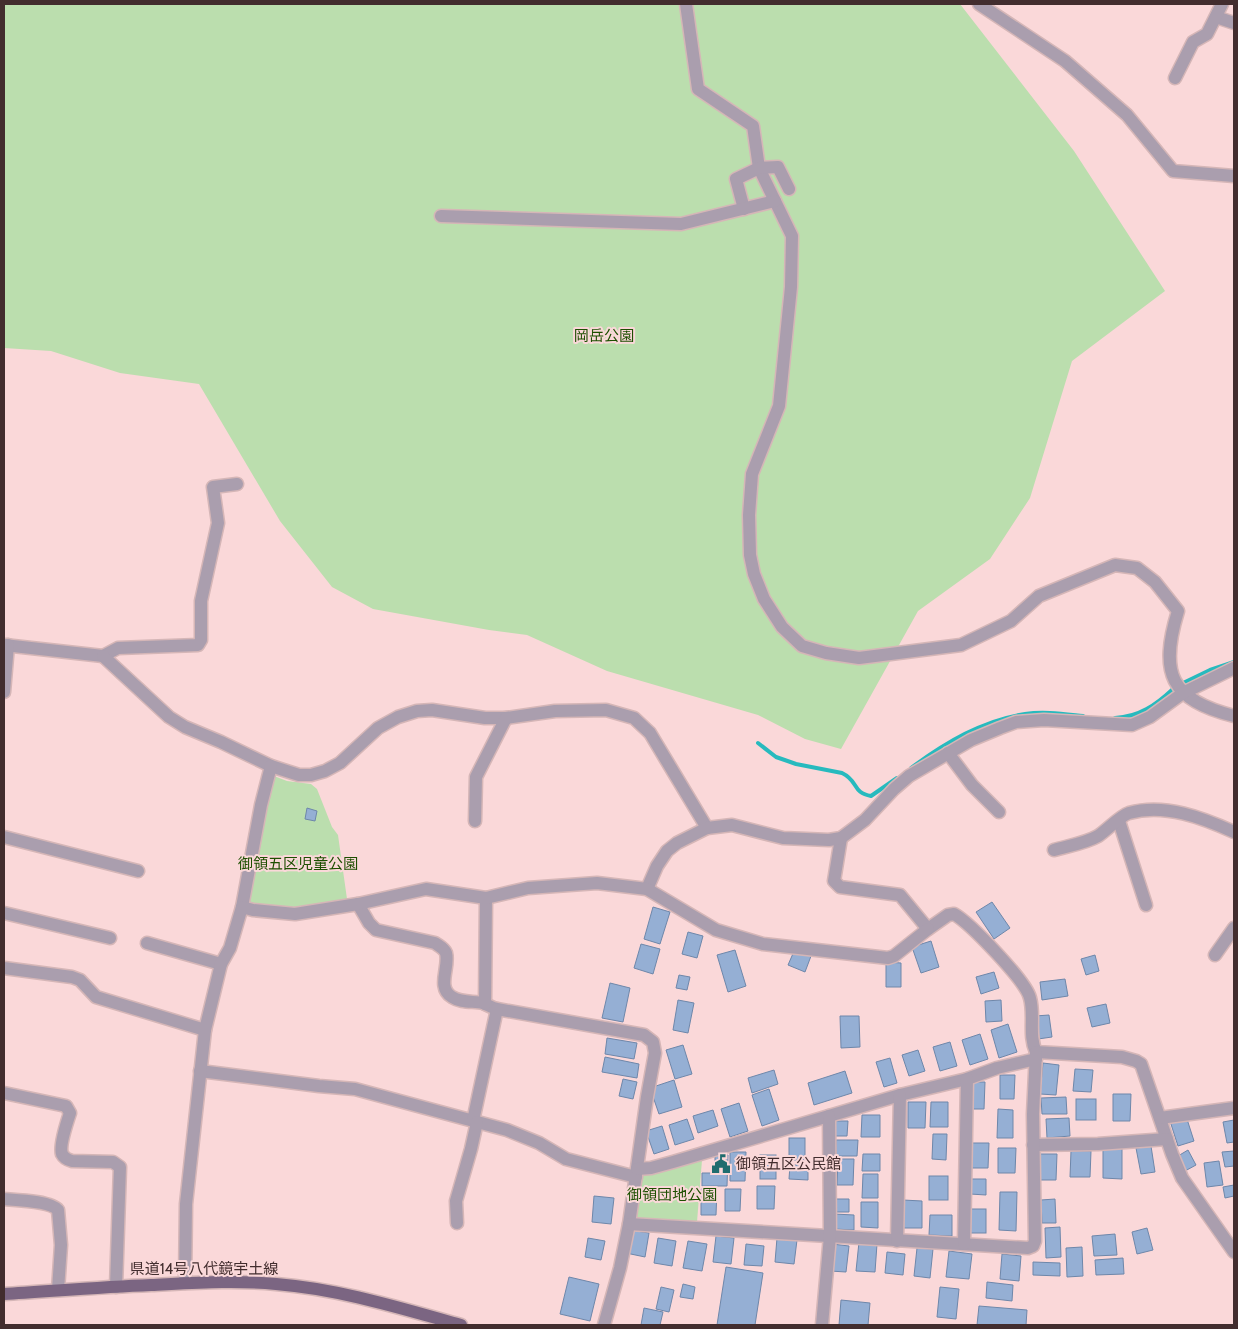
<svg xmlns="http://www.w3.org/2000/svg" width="1238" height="1329" font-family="Cabin,'Noto Sans JP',sans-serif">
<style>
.green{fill:#bbdeae}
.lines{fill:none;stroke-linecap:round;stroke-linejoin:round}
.stream{stroke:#27babe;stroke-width:4}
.building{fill:#95afd4;stroke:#6e87aa}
.street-casing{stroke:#d5b6b7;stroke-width:15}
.primary-casing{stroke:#d5b6b7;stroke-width:15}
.street{stroke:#aa9eae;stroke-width:12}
.primary{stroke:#7b6582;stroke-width:12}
.labels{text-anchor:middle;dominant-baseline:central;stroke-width:4;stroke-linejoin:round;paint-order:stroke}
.park-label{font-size:15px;fill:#1d4f00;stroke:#fad8d9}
.poi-label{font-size:15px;fill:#422d2e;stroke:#fad8d9;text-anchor:start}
.street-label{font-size:15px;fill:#422d2e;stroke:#fad8d9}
</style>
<rect width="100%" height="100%" fill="#fad8d9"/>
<!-- green -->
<g class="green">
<path d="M4,4H960L1074,151L1165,291L1072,361L1030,498L990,559L918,611L841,749L805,739L758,715L607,671L527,635L489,630L373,609L332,587L280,521L199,384L120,373L51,351L4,348Z"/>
<path d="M274,776L287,781L311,784L317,789L332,827L338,835L347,899L300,909L248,904L258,845Z"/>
<path d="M702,1160L697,1222L636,1219L643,1174Z"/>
</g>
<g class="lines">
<!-- stream -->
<g class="stream">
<path d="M1181,684L1210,670L1234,662"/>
<path d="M1115,718C1139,717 1156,705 1173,689"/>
<path d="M758,743L776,757L796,764L842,773C859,781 852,793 871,796L897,778"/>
<path d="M911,768C945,743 983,720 1025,714C1044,711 1064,714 1083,716"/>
</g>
</g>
<!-- building -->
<g class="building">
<path d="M307,808L317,811L315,821L305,819Z"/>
<path d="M992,902L1010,928L994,939L976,912Z"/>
<path d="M653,907L670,912L660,944L644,939Z"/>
<path d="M688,932L703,936L697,958L682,954Z"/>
<path d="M931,941L939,967L921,973L912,947Z"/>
<path d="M641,944L660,949L653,974L634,968Z"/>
<path d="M795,949L811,956L805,972L788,965Z"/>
<path d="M735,950L746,986L728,992L717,955Z"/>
<path d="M1095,955L1099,971L1086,975L1081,959Z"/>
<path d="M886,962L901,963V987H886Z"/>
<path d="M994,972L999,988L981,994L976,977Z"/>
<path d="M679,975L690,977L687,990L676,988Z"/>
<path d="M1065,979L1068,996L1042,1000L1040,982Z"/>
<path d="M610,983L630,988L623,1022L602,1018Z"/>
<path d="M678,1000L694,1003L688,1033L673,1030Z"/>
<path d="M1001,1000L1002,1021L986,1022L985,1001Z"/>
<path d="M1106,1004L1110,1023L1092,1027L1087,1008Z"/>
<path d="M1049,1015L1052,1037L1038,1039L1035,1016Z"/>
<path d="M840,1016H859L860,1047L841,1048Z"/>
<path d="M1008,1024L1017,1052L999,1058L991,1030Z"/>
<path d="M980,1034L988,1059L970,1065L962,1040Z"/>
<path d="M607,1038L637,1043L634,1059L605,1054Z"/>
<path d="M950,1042L957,1066L940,1071L933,1047Z"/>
<path d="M683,1045L692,1074L675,1079L666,1050Z"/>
<path d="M918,1050L925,1071L909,1076L902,1055Z"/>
<path d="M605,1057L639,1064L637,1078L602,1072Z"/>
<path d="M890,1058L897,1083L884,1087L876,1062Z"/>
<path d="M1043,1063L1059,1065L1056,1095L1040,1094Z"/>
<path d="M1075,1069L1093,1070L1091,1092L1073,1091Z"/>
<path d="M774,1070L778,1084L752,1093L748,1078Z"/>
<path d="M845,1071L852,1093L814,1105L808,1083Z"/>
<path d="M1000,1075H1015L1014,1099H1000Z"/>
<path d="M623,1079L637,1082L633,1099L619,1096Z"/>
<path d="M674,1080L682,1107L659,1114L650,1088Z"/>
<path d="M969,1082H985L984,1109H968Z"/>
<path d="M769,1089L779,1120L762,1126L752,1095Z"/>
<path d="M1113,1094H1131L1130,1121H1113Z"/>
<path d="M1066,1097L1067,1114H1042L1041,1098Z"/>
<rect x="1076" y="1099" width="20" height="21"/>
<path d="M908,1102H926L925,1128H908Z"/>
<path d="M931,1102H948V1127H930Z"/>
<path d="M739,1103L748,1131L730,1137L721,1109Z"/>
<path d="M998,1109L1013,1110V1138H997Z"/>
<path d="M713,1110L718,1126L698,1133L693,1116Z"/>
<path d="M862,1115H880V1137H861Z"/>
<path d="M1186,1116L1194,1141L1178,1146L1170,1121Z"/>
<path d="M1069,1118L1070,1136L1047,1138L1046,1119Z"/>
<path d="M687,1119L694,1139L675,1145L669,1125Z"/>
<path d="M1234,1120V1142L1227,1143L1223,1122Z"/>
<path d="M834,1121H848L847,1136H834Z"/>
<path d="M662,1126L669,1149L654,1154L646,1131Z"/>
<path d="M933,1134H947L946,1160L932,1159Z"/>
<rect x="789" y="1138" width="16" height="22"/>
<path d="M836,1140H858L857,1156H836Z"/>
<path d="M968,1143H989L988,1168H968Z"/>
<path d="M1151,1146L1155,1172L1141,1174L1136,1148Z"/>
<path d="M1103,1147H1122V1179L1103,1178Z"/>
<path d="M998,1148H1016L1015,1173H998Z"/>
<path d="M1188,1150L1196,1165L1185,1171L1178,1156Z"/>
<path d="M1071,1151H1091L1090,1177H1070Z"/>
<path d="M1234,1151V1166L1225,1167L1222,1152Z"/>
<path d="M730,1152H746L745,1181H730Z"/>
<path d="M863,1154H880V1171H862Z"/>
<path d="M1037,1154H1057L1056,1180H1037Z"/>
<path d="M715,1155H728L727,1186H702V1173H715Z"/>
<rect x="760" y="1155" width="16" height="24"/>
<path d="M838,1159H854L853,1185H837Z"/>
<path d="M1219,1161L1223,1185L1207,1187L1204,1163Z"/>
<path d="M790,1165H808V1180L789,1179Z"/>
<path d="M863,1174H878V1198H862Z"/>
<rect x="929" y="1176" width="19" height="24"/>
<path d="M971,1179H986V1195L970,1194Z"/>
<path d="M1234,1185V1196L1225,1198L1223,1187Z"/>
<path d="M757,1186H775L774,1209H757Z"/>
<path d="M701,1189H717L716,1215H701Z"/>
<path d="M725,1189H741L740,1211H725Z"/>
<path d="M1000,1192H1017L1016,1231L999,1230Z"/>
<path d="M594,1196L614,1198L611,1224L592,1222Z"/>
<path d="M835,1199H849V1212H834Z"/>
<path d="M1055,1199L1056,1223H1042L1041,1200Z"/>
<path d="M903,1200L922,1201V1228H903Z"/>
<path d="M861,1202H878V1228L861,1227Z"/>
<rect x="968" y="1209" width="18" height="24"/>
<path d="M834,1214L854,1215V1230L834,1229Z"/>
<path d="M930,1215H952V1236L929,1235Z"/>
<path d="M1060,1227L1061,1257L1046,1258L1045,1228Z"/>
<path d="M1147,1228L1153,1250L1137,1254L1132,1232Z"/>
<path d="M630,1230L649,1233L645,1257L626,1253Z"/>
<path d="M1115,1234L1117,1255L1094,1256L1092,1236Z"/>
<path d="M716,1236L734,1238L731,1264L713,1262Z"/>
<path d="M588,1238L605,1241L601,1260L585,1257Z"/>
<path d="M658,1238L676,1241L672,1266L654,1263Z"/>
<path d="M777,1238L797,1240L794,1264L775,1262Z"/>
<path d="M688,1241L707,1244L702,1271L683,1268Z"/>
<path d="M859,1242L877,1244L875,1272L856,1271Z"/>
<path d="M746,1244L764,1246L762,1266L744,1265Z"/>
<path d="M832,1244L849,1246L846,1272L830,1271Z"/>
<path d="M1082,1247L1083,1276L1067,1277L1066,1248Z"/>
<path d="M917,1248L933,1249L930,1278L914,1276Z"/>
<path d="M949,1251L972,1254L969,1279L946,1277Z"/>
<path d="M887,1252L905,1254L903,1275L885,1273Z"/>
<path d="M1002,1254L1021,1256L1019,1281L1000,1279Z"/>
<path d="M1123,1258L1124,1274L1096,1275L1095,1260Z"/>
<path d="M1033,1262L1060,1263V1276L1033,1275Z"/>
<path d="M726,1267L763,1273L755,1325H717Z"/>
<path d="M569,1277L599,1284L590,1321L560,1314Z"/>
<path d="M987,1282L1013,1285L1012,1301L986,1298Z"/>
<path d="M683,1284L695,1287L693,1299L680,1297Z"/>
<path d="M661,1287L674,1290L669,1312L656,1309Z"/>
<path d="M940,1287L959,1289L956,1319L937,1317Z"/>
<path d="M841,1300L870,1303L868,1325H839Z"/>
<path d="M979,1306L1027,1310L1026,1325H977Z"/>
<path d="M644,1308L663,1312L660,1325H641Z"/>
</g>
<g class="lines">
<!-- street casing -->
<g class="street-casing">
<g id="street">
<path d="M686,4L698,89L753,126L759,168L792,236L791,287L779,406L752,474L749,515L750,555L754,574L764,599L782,627L802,646L826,653L859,658L961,645L1011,621L1039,596L1115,565L1137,568L1155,582L1178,611C1159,673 1170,700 1234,716"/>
<path d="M979,4L1065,61L1127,115L1173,171L1234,176"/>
<path d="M1216,17L1234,23"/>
<path d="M1175,78L1193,42L1207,34L1222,4"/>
<path d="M744,209L736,179L759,168L778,167L789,189"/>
<path d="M441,216L681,224L775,201"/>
<path d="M4,645L103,656L118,648L198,645L201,640V601L218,523L213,487L237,484"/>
<path d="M103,656L169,717L185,727L221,742L271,766L299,775H311L325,771L340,763L378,728L398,717L417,711L432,710L485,718H506L555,711L606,710L634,718L650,733L707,828"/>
<path d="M4,692L8,645"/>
<path d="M948,753L972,785L999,812"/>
<path d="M475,821L476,777L506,718"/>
<path d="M1119,821L1146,905"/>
<path d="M4,837L138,871"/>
<path d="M841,838L834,881L840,887L900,895L928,929L948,915L954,914C970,923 1026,981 1030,998C1035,1016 1028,1035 1036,1052L1122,1057L1136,1061L1141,1064L1172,1154L1182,1178L1234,1252"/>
<path d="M1054,850C1068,846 1086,843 1098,836C1107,830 1120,816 1129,813C1165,803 1203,818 1234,832"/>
<path d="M647,889L657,866L667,851L677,843L707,828L732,825L783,838L829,840L841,838L865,820L894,789L909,776L971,740L1000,728L1016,722L1044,720L1132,725L1150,717L1183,693L1234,668"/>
<path d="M358,904L369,923L376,930L435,943C439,946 444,948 446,953C450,967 436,987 452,997C461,1003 473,1001 483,1003C488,1005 492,1008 497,1009L644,1035L653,1042L655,1053L647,1097L629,1224L620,1268L604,1325"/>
<path d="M242,907L261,805L271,766"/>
<path d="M4,913L110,938"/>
<path d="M147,943L221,964"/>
<path d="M1215,955L1234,928"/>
<path d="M4,968L72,977L80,980L96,997L205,1030"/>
<path d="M485,1004L486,898"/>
<path d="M200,1071L319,1086L355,1089L507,1130L539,1143L566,1159L636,1177"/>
<path d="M4,1093L66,1106L70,1113C67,1122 59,1146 62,1154C64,1158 68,1160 72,1161L113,1162L120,1167L116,1287"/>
<path d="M1160,1118L1234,1108"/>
<path d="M473,1121L497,1009"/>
<path d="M1033,1145L1098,1144L1167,1139"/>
<path d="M637,1169L651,1168L673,1162L900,1095L967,1079L997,1068L1036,1059"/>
<path d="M4,1199C16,1200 51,1201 58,1210L61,1245L58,1290"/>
<path d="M457,1223L456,1201L471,1149L477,1122"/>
<path d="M629,1224L1028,1248L1033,1246L1035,1241L1033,1114L1036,1052"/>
<path d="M897,1241L900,1095"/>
<path d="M964,1244L967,1079"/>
<path d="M185,1283L186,1204L205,1030L221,964L230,948L242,907L253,910L295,914L358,904L426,889L486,898L528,888L597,883L647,889L716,930L763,944L888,958L894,956L928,929"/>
<path d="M822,1325L830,1236L829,1116"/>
</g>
</g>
<!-- primary casing -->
<g class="primary-casing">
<path id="primary" d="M4,1294C53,1291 102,1287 151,1285C193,1283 235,1280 276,1284C339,1289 400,1308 461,1325"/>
</g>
<!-- street -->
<use href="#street" class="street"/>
<!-- primary -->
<use href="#primary" class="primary"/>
</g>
<!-- icons -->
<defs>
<g id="civic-bare" transform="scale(1.5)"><path d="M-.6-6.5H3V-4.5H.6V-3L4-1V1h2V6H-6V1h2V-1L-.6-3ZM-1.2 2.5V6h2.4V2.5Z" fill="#1f6c6e" stroke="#fad8d9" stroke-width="2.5" paint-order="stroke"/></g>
</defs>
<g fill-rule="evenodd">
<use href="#civic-bare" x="721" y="1164"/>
</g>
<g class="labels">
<!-- park labels -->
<g class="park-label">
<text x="604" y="336">岡岳公園</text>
<text x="298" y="864">御領五区児童公園</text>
<text x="672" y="1195">御領団地公園</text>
</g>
<!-- poi labels -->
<g class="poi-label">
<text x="736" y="1164">御領五区公民館</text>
</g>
<!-- street labels -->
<g class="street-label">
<text x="204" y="1269">県道14号八代鏡宇土線</text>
</g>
</g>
<!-- border -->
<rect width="1238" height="1329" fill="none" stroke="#422d2e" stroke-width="10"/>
</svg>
